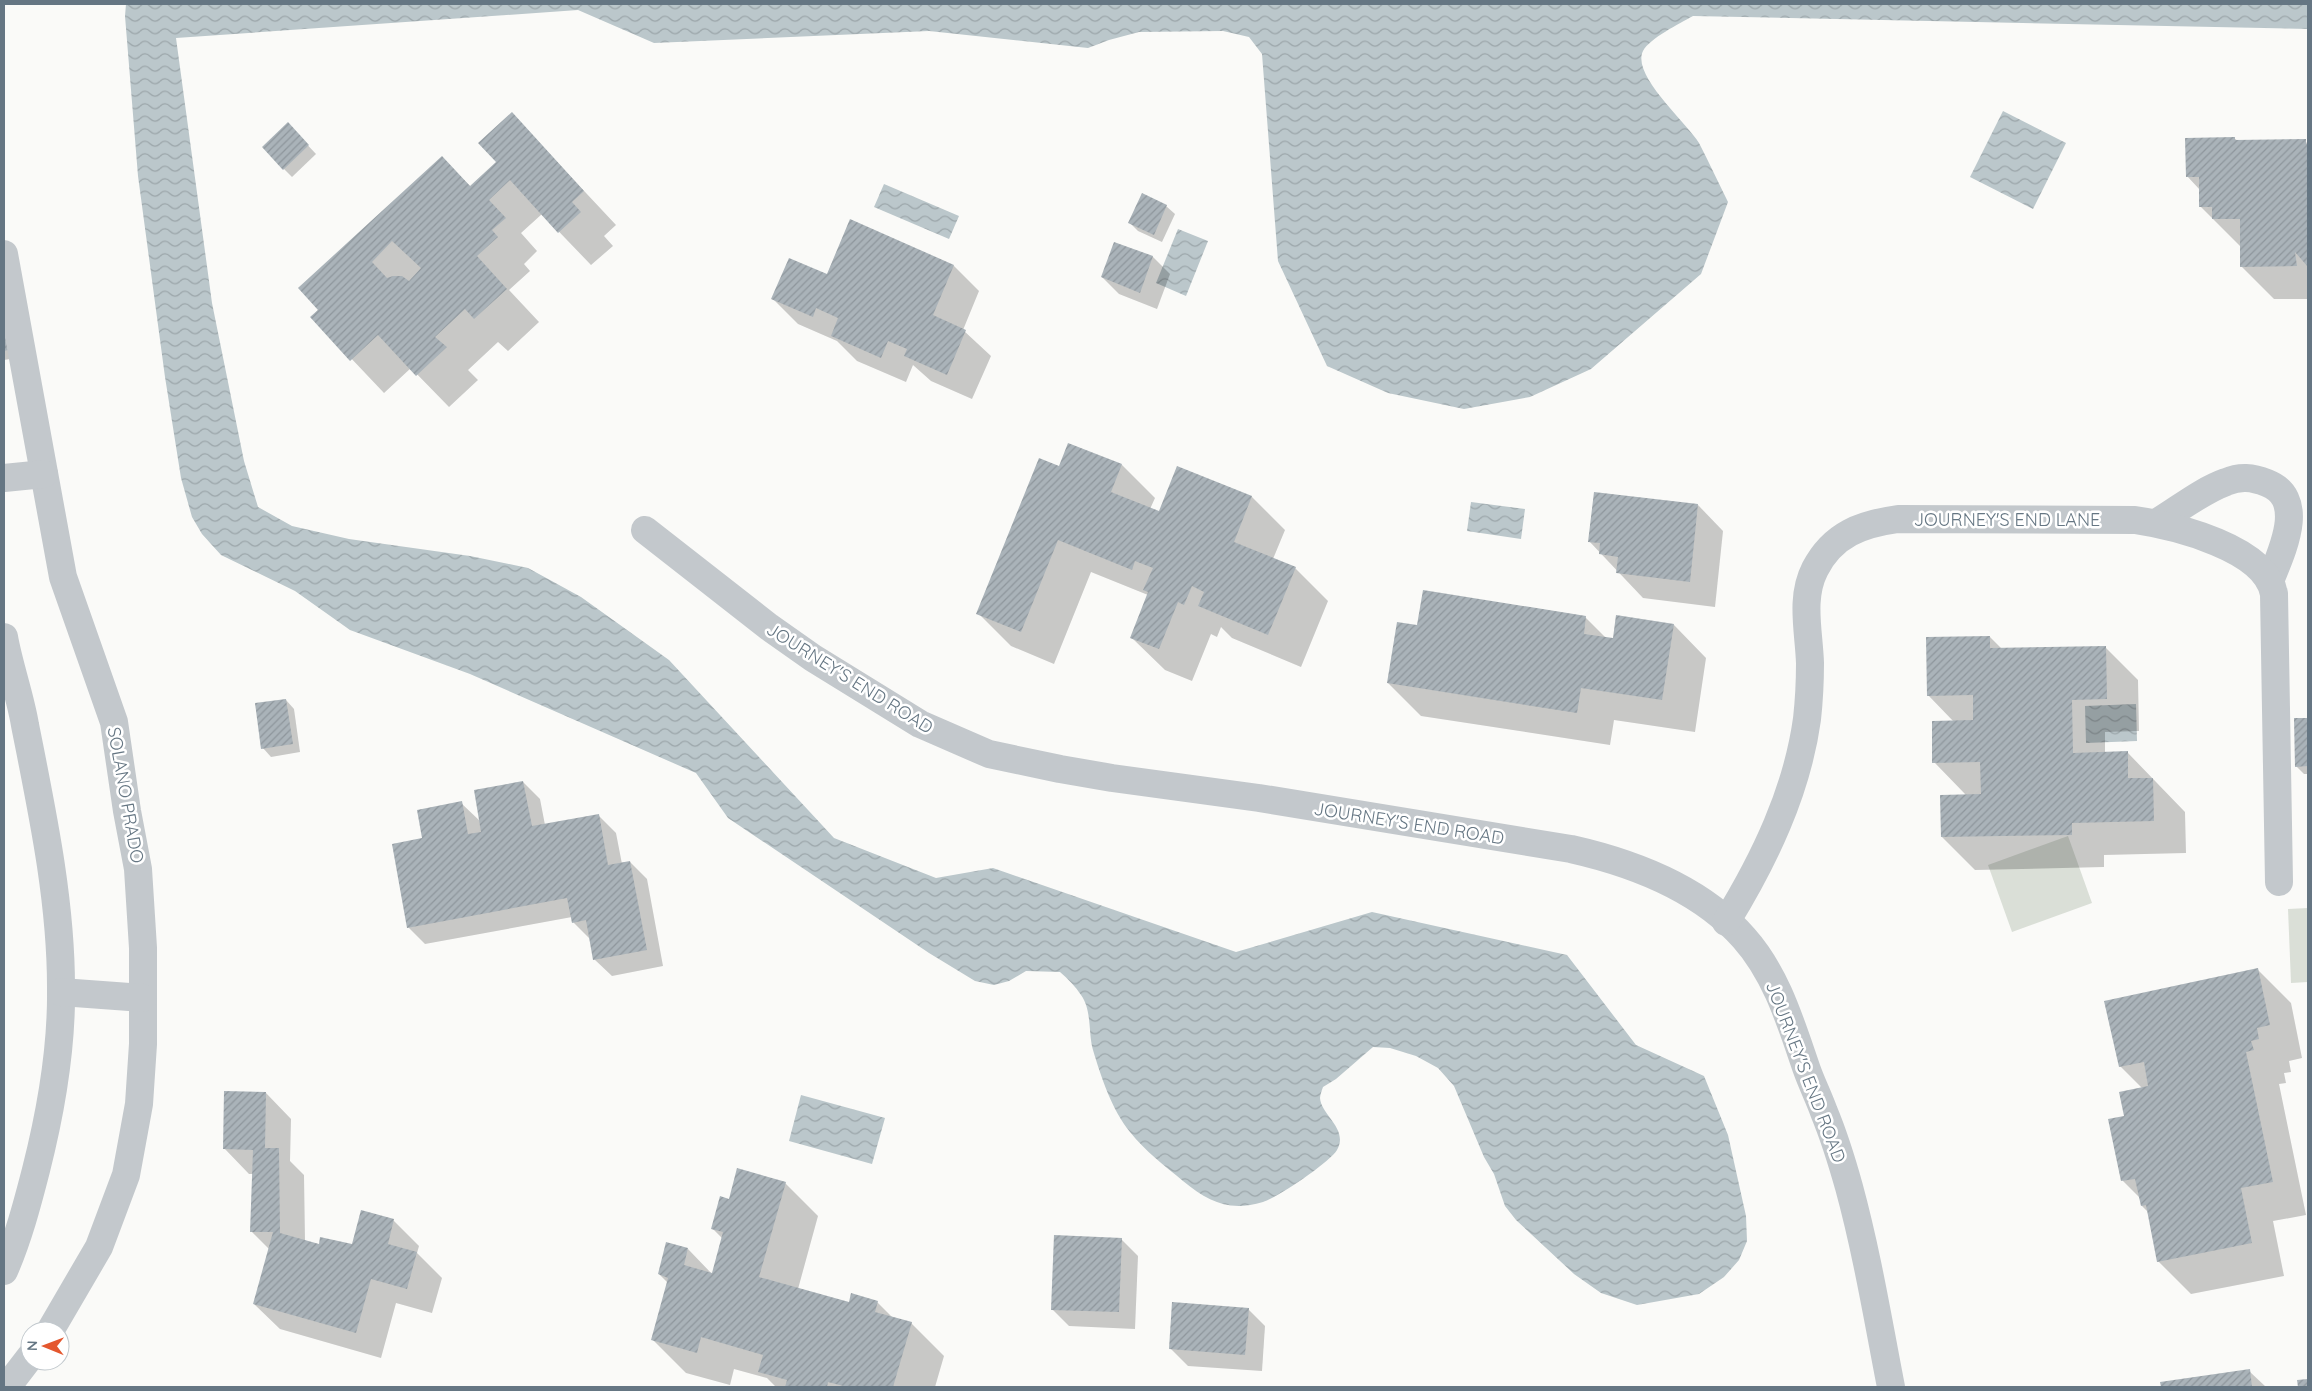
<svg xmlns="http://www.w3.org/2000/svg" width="2312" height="1391" font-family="Quicksand,sans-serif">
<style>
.grass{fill:#dadfd7}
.water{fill:url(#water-waves)}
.shadow{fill:#0003}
.building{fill:url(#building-hatch);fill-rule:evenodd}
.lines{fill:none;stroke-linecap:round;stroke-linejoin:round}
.minor{stroke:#c3c8cc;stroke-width:28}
.labels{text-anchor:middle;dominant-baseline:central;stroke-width:5;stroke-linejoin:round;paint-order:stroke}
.street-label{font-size:18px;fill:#657683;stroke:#fff}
</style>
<defs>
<pattern id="water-waves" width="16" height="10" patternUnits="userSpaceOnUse" patternTransform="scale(1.25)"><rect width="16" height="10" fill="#bbc7cb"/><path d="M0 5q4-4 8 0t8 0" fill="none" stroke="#9ca6aa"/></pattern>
<pattern id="building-hatch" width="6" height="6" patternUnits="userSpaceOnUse" patternTransform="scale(1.25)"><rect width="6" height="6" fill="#aab3b9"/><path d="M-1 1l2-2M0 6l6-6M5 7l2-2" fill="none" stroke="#8e969c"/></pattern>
</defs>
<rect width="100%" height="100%" fill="#fafaf8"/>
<!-- grass -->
<g class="grass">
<path d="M2068,836L2092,903L2012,932L1988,865Z"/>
<path d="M2308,908V982L2291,983L2288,909Z"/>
</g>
<!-- water -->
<g class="water">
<path d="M126,4H2308V29L1693,16C1679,24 1650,38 1643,51C1631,75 1687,123 1699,143C1709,162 1718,182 1728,202L1701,274L1591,369L1530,397L1464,409L1388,393L1327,366L1278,261L1262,54L1249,37L1223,31L1139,32L1109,40L1088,48L929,31L654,43L578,10L176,38L212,303L244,461L258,507L292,526L349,539L470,556L528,568L581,597L669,660L834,838L936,878L993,868L1236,952L1372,912L1567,955L1636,1045L1704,1076L1728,1135L1746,1216L1747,1241L1739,1260L1724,1277L1699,1294L1637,1305L1601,1293L1574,1274L1516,1220L1505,1206L1494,1174L1484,1157L1454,1086L1438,1068L1416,1056L1390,1048L1373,1047L1336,1079L1323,1087C1322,1090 1320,1095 1320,1098C1321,1115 1349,1129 1337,1150C1330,1162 1277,1198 1263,1202C1229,1212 1209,1202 1183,1181C1165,1166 1145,1151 1130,1132C1112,1110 1101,1077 1093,1050C1088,1032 1092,1010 1081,995C1075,986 1068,979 1060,972L1026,971L1009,981L994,985L975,981L929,953L728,818L696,773L470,674L350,630L295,591L221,555L202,534L192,517L181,478L165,377L138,176L125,16Z"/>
<path d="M2003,111L2066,143L2033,209L1970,177Z"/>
<path d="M884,184L959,216L949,239L874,207Z"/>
<path d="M1178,229L1208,241L1186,296L1156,283Z"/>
<path d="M1471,502L1525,509L1521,539L1467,531Z"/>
<path d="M2136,704L2137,741L2086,743L2085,706Z"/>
<path d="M801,1095L885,1118L872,1164L789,1141Z"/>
</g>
<!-- shadow -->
<g class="shadow">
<path d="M512,114L616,225L604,236L613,246L591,265L542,214L521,233L537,251L524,264L530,271L509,290L539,322L508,351L498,342L468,370L478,380L449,407L411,368L384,393L312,317L442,158L471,187L497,162Z"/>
<path d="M288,124L316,154L292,177L284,169Z"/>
<path d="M2234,138L2238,141H2305L2308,144V299H2274L2241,266V247L2201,207L2200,190L2187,176Z"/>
<path d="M1166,206L1175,214L1162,242L1138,231L1130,223Z"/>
<path d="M850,221L954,266L979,291L963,330L991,356L972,399L931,381L913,365L906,382L857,361L837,341L798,324L773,299L827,275Z"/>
<path d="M1115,243L1153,257L1170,274L1157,309L1119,294L1102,277Z"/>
<path d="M4,318L16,358L4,360Z"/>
<path d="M1069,444L1122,465L1155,498L1150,509L1159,513L1178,467L1252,497L1285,530L1273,559L1295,568L1328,601L1301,667L1232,638L1221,627L1217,637L1211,634L1192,681L1165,670L1132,638L1148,595L1091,572L1054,664L1011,646L978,613L1060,467Z"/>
<path d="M1698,505L1723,531L1715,607L1643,598L1589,541Z"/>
<path d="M1585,617L1606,638L1614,639L1674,625L1706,658L1695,732L1614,720L1610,745L1421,716L1388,683Z"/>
<path d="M1990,637L2002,649L2105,647L2138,680L2139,731L2105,732V753H2128L2185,812L2186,853L2104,855V867L1975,870L1942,837L1966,795L1934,762L1954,722L1928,695Z"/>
<path d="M286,700L294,709L300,752L271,757L263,748Z"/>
<path d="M2295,719H2308V774H2304L2296,766Z"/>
<path d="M523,782L540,799L545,825L599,816L616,833L622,864L630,862L647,879L663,966L612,976L594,959L590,939L573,922L572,917L425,944L408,927L424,839L461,803L481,822Z"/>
<path d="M2258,970L2291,1003L2302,1058L2289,1061L2291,1072L2284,1073L2286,1083L2279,1084L2306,1215L2273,1221L2284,1276L2191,1294L2158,1261L2149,1213L2142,1206L2140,1198L2123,1181L2110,1120L2125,1117L2142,1088L2120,1066Z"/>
<path d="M266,1093L291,1119L290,1161L304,1175L305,1241L320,1246H353L393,1220L419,1246L417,1253L442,1278L432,1313L396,1303L381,1358L280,1329L254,1304L270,1250L251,1231L253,1174H249L224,1148Z"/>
<path d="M785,1183L818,1216L798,1289L850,1303L877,1302L894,1319L911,1323L944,1356L935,1387H776L767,1378L734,1369L730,1385L686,1373L653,1340L668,1283L659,1274L688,1249L713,1275L723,1239L712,1228L730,1200Z"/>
<path d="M1121,1239L1138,1256L1135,1329L1069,1326L1052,1309Z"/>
<path d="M1248,1309L1265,1326L1262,1371L1188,1366L1170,1348Z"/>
<path d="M2249,1371L2266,1387H2162L2161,1383Z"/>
</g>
<!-- building -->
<g class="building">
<path d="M512,112L584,191L572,202L581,212L558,233L510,180L489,200L506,218L492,230L498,237L477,256L507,289L474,319L465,309L435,337L447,347L416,376L378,335L350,361L310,317L318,310L298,288L442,156L470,186L496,162L478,143ZM392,241L421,268L409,281L402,276H393L387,278L372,262Z"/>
<path d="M288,122L309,145L283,170L262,147Z"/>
<path d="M2235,137V140L2306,139V144H2308V267L2295,252L2297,266L2240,267V219H2212V207H2199V177H2186L2185,138Z"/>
<path d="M1142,193L1167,205L1154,235L1128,223Z"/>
<path d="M850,219L954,265L933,315L966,330L947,375L904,356L907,349L888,341L881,358L831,336L838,318L816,308L813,317L771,299L789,258L827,274Z"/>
<path d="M1114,242L1153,256L1140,293L1101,277Z"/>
<path d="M4,330L8,350L4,351Z"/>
<path d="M1068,443L1122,464L1111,492L1159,511L1177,466L1252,496L1234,542L1296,567L1268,635L1198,606L1204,592L1192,586L1184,605L1178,602L1159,649L1130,638L1148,592L1143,590L1153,568L1135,561L1132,570L1058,540L1021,632L976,614L1039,458L1059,466Z"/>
<path d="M1594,492L1698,504L1690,582L1616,573L1618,557L1599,554L1600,543L1588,542Z"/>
<path d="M1423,590L1586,616L1584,634L1613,638L1616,615L1674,624L1662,700L1581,688L1577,713L1387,683L1397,622L1417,625Z"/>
<path d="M1990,636V648L2106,646L2107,699L2072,700L2073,753L2128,751V778H2153L2154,821L2072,823V835L1941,837L1940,795L1981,794L1980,762L1932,763V721L1973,720V695L1927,696L1926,637Z"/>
<path d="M286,699L293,744L261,749L255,703Z"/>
<path d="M2294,718H2308V766L2295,767Z"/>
<path d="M523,781L532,826L599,814L608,865L630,861L647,950L593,960L586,920L572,923L567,898L407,928L392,844L422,838L417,810L462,801L468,834L481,832L474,790Z"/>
<path d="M2258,968L2270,1025L2257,1028L2259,1039L2251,1041L2254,1050L2246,1052L2273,1182L2241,1188L2252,1243L2157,1262L2146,1205L2141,1206L2135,1179L2121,1181L2108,1119L2124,1116L2119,1092L2148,1086L2144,1062L2119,1067L2104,1001Z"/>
<path d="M224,1091L266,1092L265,1148H279L280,1233L319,1244L320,1237L352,1244L361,1210L394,1219L388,1244L417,1252L407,1289L371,1279L356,1333L253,1304L273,1232H250L253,1150L223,1149Z"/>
<path d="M737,1168L786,1182L759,1277L849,1302L851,1293L878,1301L875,1312L912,1322L893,1387H847L828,1382L827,1387H785L787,1380L758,1372L763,1355L701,1337L697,1353L651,1340L668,1278L658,1274L666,1242L688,1248L684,1265L712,1273L723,1232L711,1229L720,1196L729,1199Z"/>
<path d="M1054,1235L1122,1238L1119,1312L1051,1310Z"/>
<path d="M1172,1302L1249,1308L1245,1355L1169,1349Z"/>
<path d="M2250,1369L2252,1387H2161L2160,1382Z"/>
<path d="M2308,1379V1387H2298L2297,1380Z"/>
</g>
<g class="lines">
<!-- minor -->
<g class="minor">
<path d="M4,254L63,577L114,722L127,811L138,869L143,948V1044L139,1104L126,1175L99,1247L50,1331"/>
<path d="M4,478L44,474"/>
<path d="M2156,523C2178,510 2201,491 2226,482C2240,476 2252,477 2267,483C2308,499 2281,553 2270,581"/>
<path d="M645,530L769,627L813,658L920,724L989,754L1060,769L1112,778L1259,798L1571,849C1633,863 1701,889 1744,938C1777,975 1791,1024 1807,1070C1812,1084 1819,1098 1824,1112C1834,1136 1842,1162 1849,1187C1867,1253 1878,1320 1891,1387"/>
<path d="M4,637C9,666 20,695 25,725C42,811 61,899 61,987C62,1049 51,1111 36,1170C27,1205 18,1239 4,1271"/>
<path d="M1726,922C1764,860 1797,792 1807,719C1809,701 1810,681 1810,663C1809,632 1800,598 1815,569C1833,534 1862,524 1898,519L2135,520C2175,526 2266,548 2274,594L2279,882"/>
<path d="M61,992L143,998"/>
<path d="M7,1387L30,1357"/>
</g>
</g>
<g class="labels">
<!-- street labels -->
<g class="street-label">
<text x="2007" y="519">JOURNEY'S END LANE</text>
<text transform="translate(850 678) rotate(32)">JOURNEY'S END ROAD</text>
<text transform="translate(126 795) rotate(80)">SOLANO PRADO</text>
<text transform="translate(1409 823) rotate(9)">JOURNEY'S END ROAD</text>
<text transform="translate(1806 1072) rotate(69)">JOURNEY'S END ROAD</text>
</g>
</g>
<!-- border -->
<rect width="2312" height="1391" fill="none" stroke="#657683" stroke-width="10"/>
<!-- north arrow -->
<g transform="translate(45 1346) rotate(271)"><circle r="24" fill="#ffffff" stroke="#c1c8cd"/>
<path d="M0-4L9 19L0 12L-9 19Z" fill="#e4572e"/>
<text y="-8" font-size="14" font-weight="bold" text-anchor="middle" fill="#657683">N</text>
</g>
</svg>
